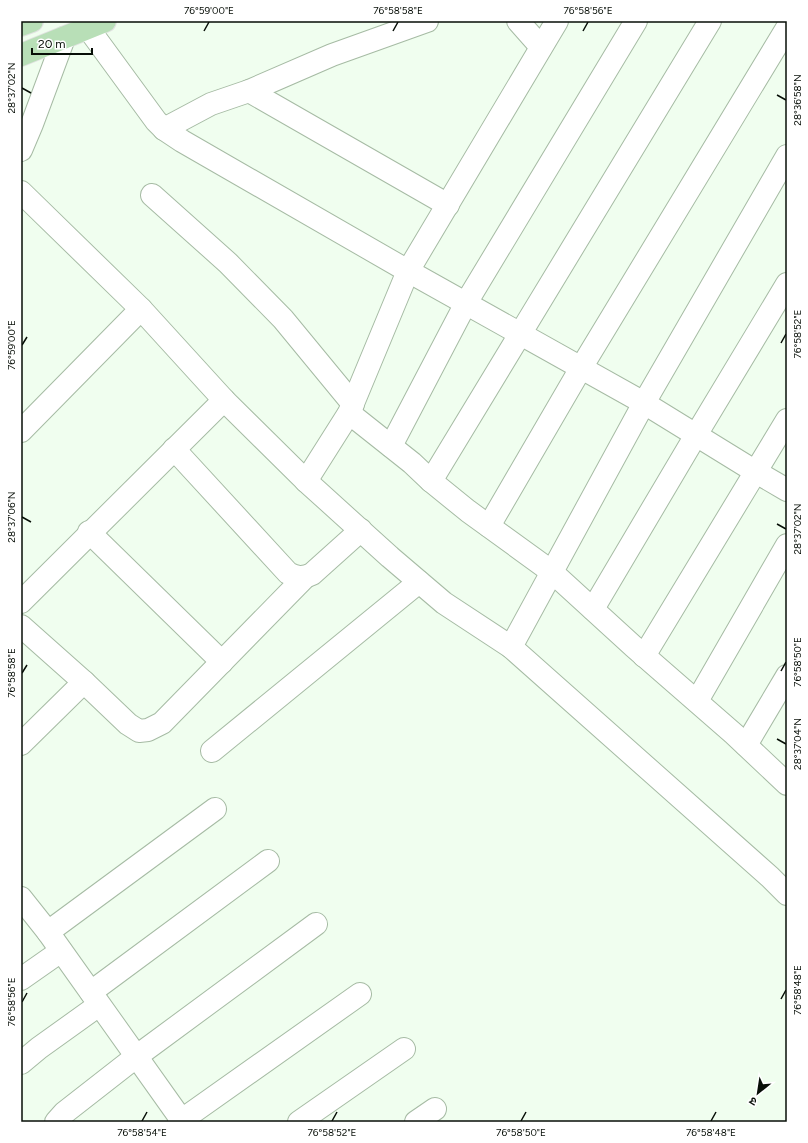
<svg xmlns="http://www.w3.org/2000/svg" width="808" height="1143" font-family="Figtree,'Noto Sans Devanagari',sans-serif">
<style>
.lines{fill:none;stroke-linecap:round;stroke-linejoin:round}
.minor-casing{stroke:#a6bba4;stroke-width:24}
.major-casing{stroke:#e1e2e1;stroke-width:24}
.minor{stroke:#fff;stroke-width:22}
.major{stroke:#b8dfb7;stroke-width:22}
.ticks{fill:none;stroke:#070e07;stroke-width:1.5}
.neatline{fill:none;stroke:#070e07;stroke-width:1.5}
.ticks-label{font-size:10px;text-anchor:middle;fill:#070e07}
</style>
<rect width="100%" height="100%" fill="#f0feef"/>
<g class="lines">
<!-- minor casing -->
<g class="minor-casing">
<g id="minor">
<path d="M518,21L541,47"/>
<path d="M88,28L156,121L164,129L182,141L408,271L644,403L756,472L787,490"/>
<path d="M249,91L448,205"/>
<path d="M164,129L211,104L249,91L332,55L427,21"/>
<path d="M21,150L32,124L64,38"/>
<path d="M21,192L141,309L224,400L306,481L390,557L444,603L511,647L770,877L787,894"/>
<path d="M152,195L228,263L283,319L353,404"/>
<path d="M349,413L412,463L431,481L468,511L552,572L633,646L734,734L787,784"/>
<path d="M21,431L141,309"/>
<path d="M391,446L466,303L636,21"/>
<path d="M174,449L288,573C297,578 303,578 312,574L361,530"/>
<path d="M306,481L349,413L408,271L557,21"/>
<path d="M431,481L710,21"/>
<path d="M489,526L581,368L787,28"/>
<path d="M89,532L222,662"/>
<path d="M21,602L224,400"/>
<path d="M593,609L696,435L787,284"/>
<path d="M21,626L84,682L128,724L139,731L148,730L162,723L304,578"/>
<path d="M511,647L644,403L787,156"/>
<path d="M644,656L787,420"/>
<path d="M697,701L787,545"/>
<path d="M21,744L84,682"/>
<path d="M746,745L787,676"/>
<path d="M212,751L419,582"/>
<path d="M21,898L48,932L183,1122"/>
<path d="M48,932L215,809"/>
<path d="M21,979L61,951"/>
<path d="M91,992L268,861"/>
<path d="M21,1063L39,1048L99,1005"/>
<path d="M56,1122L64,1113L137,1056L316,924"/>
<path d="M179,1122L360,994"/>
<path d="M299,1122L404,1049"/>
<path d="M416,1122L435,1109"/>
</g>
</g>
<!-- major casing -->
<g class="major-casing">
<g id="major">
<path d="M21,25L32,21"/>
<path d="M21,55L105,21"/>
</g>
</g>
<!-- minor -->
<use href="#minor" class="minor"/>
<!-- major -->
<use href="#major" class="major"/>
</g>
<!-- ticks -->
<path class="ticks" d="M204,31L209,22M393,31L398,22M583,31L588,22M22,88L31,93M777,95L786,100M781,343L786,334M22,345L27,337M22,517L31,522M777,524L786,529M781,671L786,662M22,673L27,665M777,739L786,744M781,999L786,990M22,1002L27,993M142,1121L147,1112M332,1121L337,1112M521,1121L526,1112M711,1121L716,1112"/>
<!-- border -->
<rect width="808" height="1143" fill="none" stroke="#ffffff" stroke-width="44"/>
<!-- north arrow -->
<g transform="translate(758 1093) rotate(210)" stroke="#ffffff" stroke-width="3" paint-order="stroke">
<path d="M0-3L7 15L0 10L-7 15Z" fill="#070e07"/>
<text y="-6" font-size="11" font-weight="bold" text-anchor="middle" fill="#070e07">उ</text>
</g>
<!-- scale -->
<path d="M32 48v6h60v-6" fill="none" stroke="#070e07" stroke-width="2"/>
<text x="38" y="48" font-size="12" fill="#070e07" stroke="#ffffff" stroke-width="3" paint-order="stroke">20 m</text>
<rect x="22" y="22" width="764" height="1099" class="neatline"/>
<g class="ticks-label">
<text x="209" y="14">76°59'00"E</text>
<text x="398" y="14">76°58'58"E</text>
<text x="588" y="14">76°58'56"E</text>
<text transform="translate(11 88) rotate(-90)" y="4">28°37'02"N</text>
<text transform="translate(797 100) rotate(-90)" y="4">28°36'58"N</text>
<text transform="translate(797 334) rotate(-90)" y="4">76°58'52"E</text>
<text transform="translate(11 345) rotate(-90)" y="4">76°59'00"E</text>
<text transform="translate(11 517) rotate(-90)" y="4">28°37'06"N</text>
<text transform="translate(797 529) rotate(-90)" y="4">28°37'02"N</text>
<text transform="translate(797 662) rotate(-90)" y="4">76°58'50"E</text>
<text transform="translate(11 673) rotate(-90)" y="4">76°58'58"E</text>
<text transform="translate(797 744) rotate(-90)" y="4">28°37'04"N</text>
<text transform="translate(797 990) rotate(-90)" y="4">76°58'48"E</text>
<text transform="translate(11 1002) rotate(-90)" y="4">76°58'56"E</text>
<text x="142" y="1136">76°58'54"E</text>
<text x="332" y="1136">76°58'52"E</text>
<text x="521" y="1136">76°58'50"E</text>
<text x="711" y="1136">76°58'48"E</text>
</g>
</svg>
